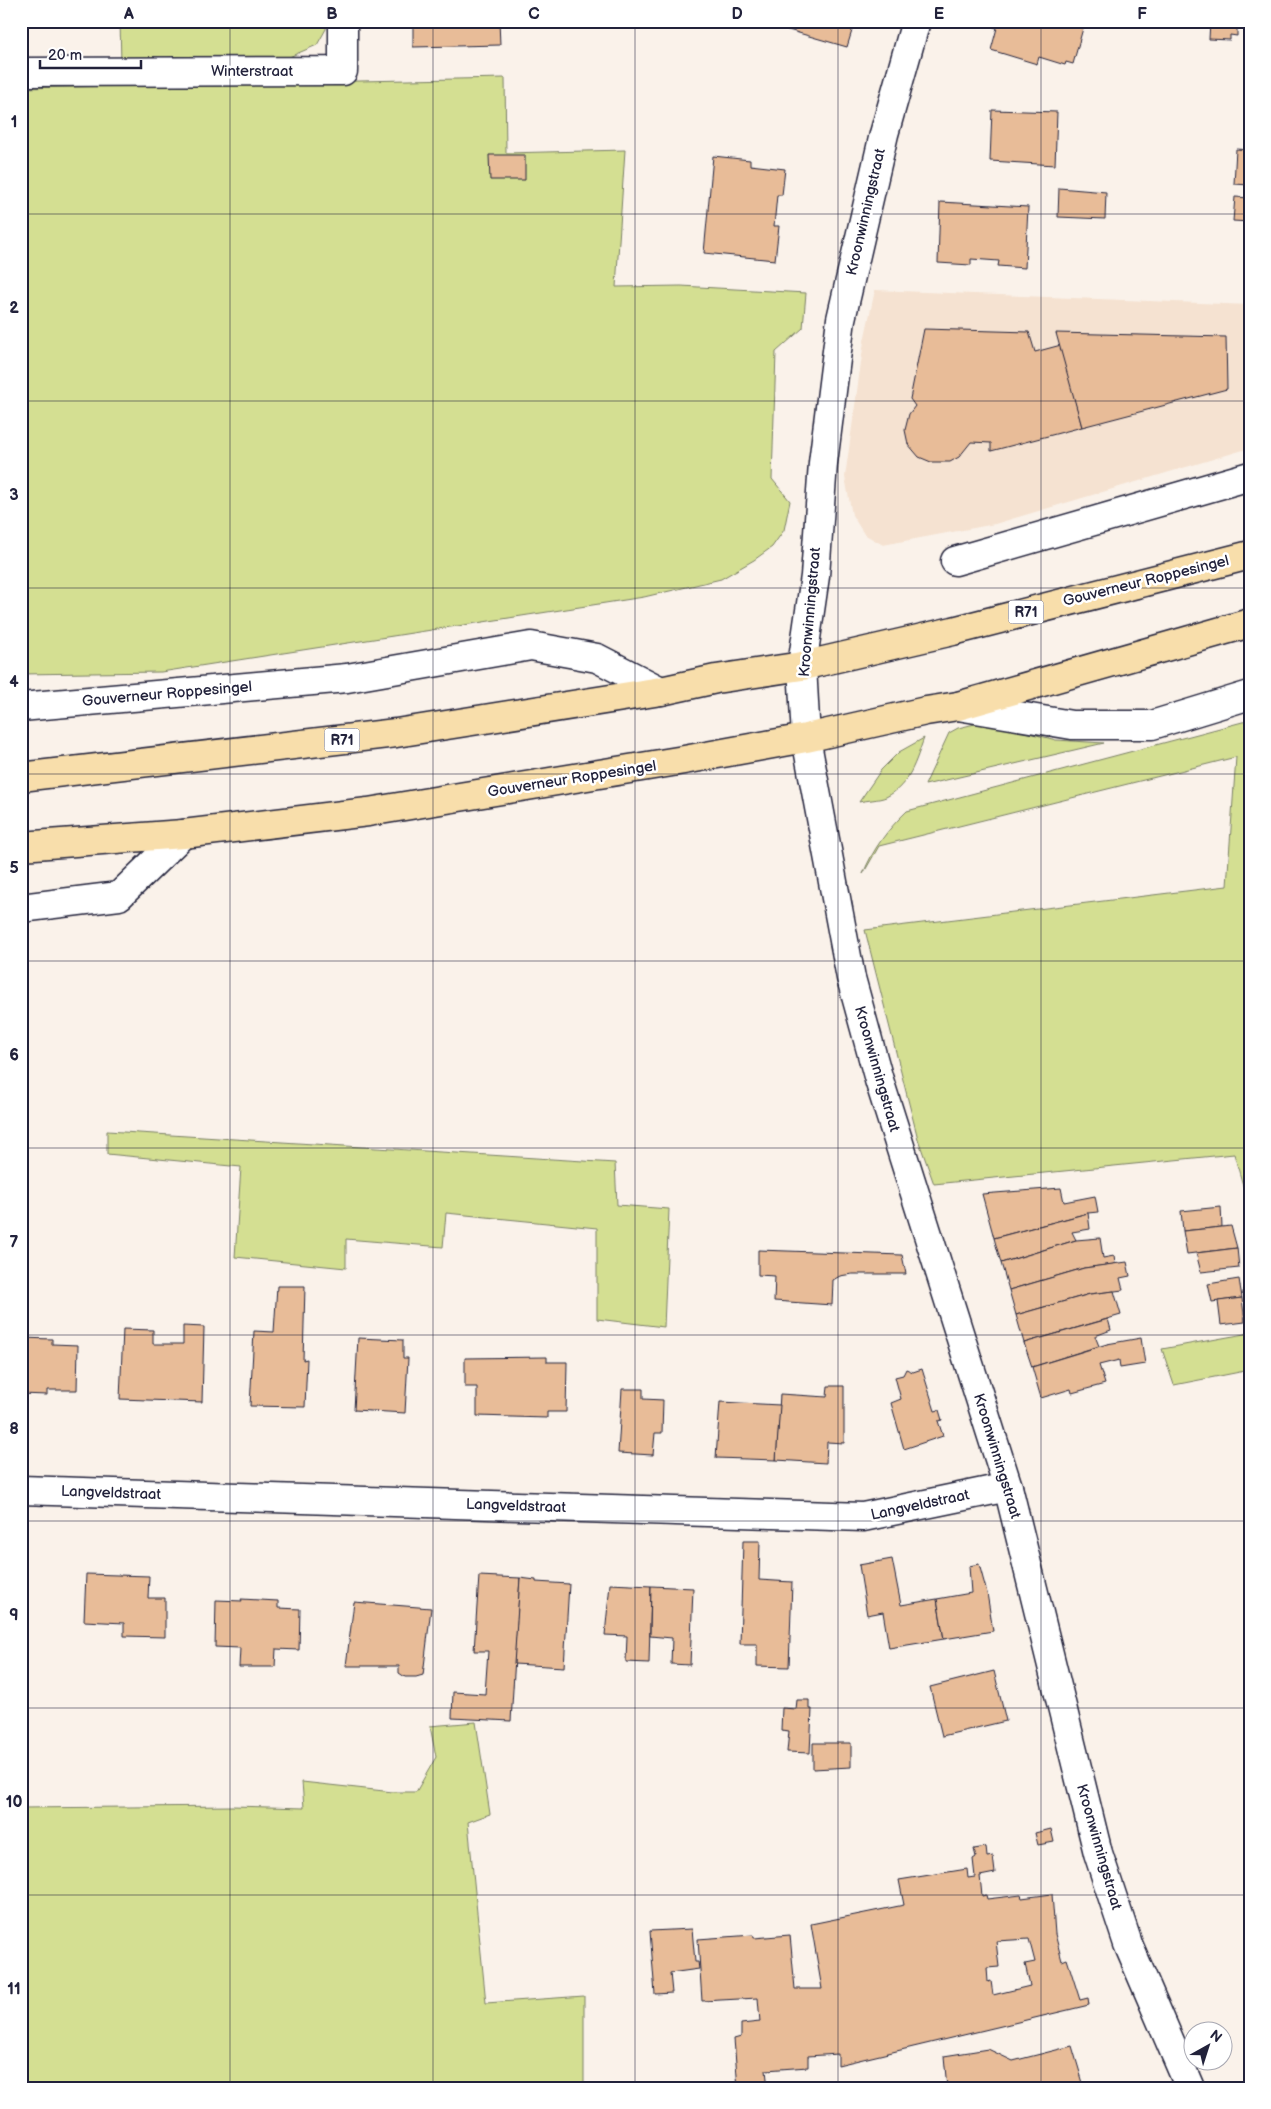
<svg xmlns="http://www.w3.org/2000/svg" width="1271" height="2109" font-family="'Balsamiq Sans',sans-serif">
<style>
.built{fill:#f5e2d1}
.green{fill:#d4df92;stroke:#7b8066}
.building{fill:#e8bc98;stroke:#22223b;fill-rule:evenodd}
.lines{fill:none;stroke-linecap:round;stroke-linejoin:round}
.street-casing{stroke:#22223b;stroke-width:31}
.highway-casing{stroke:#22223b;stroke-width:31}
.street{stroke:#fff;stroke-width:28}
.highway{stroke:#f8deab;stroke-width:28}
.grid{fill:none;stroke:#22223b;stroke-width:1;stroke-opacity:0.55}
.labels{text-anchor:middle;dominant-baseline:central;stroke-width:5;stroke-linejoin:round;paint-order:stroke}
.shield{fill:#fff;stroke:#646476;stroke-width:1}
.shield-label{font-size:14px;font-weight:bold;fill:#22223b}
.street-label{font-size:15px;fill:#22223b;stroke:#fff}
.neatline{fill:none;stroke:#22223b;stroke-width:2}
.grid-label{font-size:16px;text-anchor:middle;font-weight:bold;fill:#22223b}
</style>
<rect width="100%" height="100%" fill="#faf2ea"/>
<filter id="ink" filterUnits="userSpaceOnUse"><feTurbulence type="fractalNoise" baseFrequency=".02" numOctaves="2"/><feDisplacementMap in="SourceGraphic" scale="10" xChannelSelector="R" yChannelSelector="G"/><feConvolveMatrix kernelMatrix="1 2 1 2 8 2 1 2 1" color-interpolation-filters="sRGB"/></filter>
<g filter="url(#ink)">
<!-- built -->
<path class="built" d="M875,290L1250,305V448L995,524L883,545L864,534L852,515L845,477L864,341Z"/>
<!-- green -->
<g class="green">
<path d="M120,21H326V29L317,45L289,57L121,64Z"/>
<path d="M505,78L506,153L625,150L616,287L681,286L806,293L803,328L776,352L772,479L790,501L784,530L772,547L754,560L721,579L644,597L161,672L21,674V88Z"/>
<path d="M1250,720V1210L1234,1154L934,1184L918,1139L865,930L1227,886L1236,757L879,846L863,874C873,849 887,830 907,811Z"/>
<path d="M979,723L994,724L1056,740L1104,743L925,785L949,733L958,728Z"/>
<path d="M924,738C916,760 910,785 886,797C879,800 867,800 859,802L881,770L899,752Z"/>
<path d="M107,1131L615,1163L617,1205L669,1209L664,1327L597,1319V1228L446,1213L443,1247L346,1239V1268L235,1257L241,1167L107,1154Z"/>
<path d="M1250,1333V1370L1174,1385L1162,1349Z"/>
<path d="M476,1722L490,1814L468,1822L486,2003L584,1996V2088H21V1808L233,1806L304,1808L302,1782L393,1792H416L436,1757L430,1726Z"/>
</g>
<!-- building -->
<g class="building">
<path d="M413,21H499L500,45L413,47Z"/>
<rect x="607" y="21" width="53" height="2"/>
<path d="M772,21H855L847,47L771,25Z"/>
<path d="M989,21H1085L1073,64L1066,62L1065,65L1039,57L1037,64L991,50L997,28L988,25Z"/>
<path d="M1210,21H1237V36L1230,35V40L1209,39Z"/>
<path d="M1247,75H1250V92L1245,91Z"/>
<path d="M992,110L1057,112L1055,165L990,161Z"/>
<path d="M1236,149L1250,150V185L1234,184Z"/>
<path d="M489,155H525V180H490Z"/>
<path d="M713,156L750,160V165L785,169L782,195H777L774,226H779L775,260L704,253Z"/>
<path d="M1059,188L1106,192L1105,219L1058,217Z"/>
<path d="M1235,197L1250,198V222L1233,221Z"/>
<path d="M940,202L1028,207L1025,268L998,266L999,261L971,259V265L938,263Z"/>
<path d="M924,329L1029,332L1035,352L1061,345L1082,427L991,451V443L971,442L959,457L950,462H931L919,457L908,444L905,430L909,414L915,406L910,399Z"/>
<path d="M1056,333L1226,337L1227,389L1082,427Z"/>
<path d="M1061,1188L1064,1202L1095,1196L1098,1212L1088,1213L994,1238L982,1194Z"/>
<path d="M1221,1207L1222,1227L1183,1231L1181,1211Z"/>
<path d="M1088,1213L1090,1229L1072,1232L1076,1240L1001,1263L994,1238Z"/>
<path d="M1231,1226L1237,1248L1187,1254L1183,1231Z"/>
<path d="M1100,1238L1103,1258L1114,1256L1115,1264L1084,1268L1009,1290L1001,1263L1076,1240Z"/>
<path d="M1237,1248L1239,1268L1201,1272L1196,1253Z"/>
<path d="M758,1250L902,1255L906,1274H852L840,1276L833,1280L832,1305L774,1301L775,1276L758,1275Z"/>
<path d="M1127,1262L1130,1276L1120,1278L1123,1290L1090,1294L1016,1315L1009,1290L1084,1268Z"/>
<path d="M1239,1279L1242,1298L1212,1302L1208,1284Z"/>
<path d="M277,1286H305L303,1360L307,1359L305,1407L250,1406L254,1331L274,1332Z"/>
<path d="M1114,1291L1121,1315L1024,1343L1016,1315L1090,1294Z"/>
<path d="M1242,1298L1245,1322L1221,1325L1218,1301Z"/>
<path d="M1108,1319L1111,1330L1095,1336L1099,1346L1032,1367L1024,1343Z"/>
<path d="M183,1326L204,1327L202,1402L120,1399L123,1329L153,1330V1344H183Z"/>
<path d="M21,1338L52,1339V1344L78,1345L77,1390H47V1395L21,1394Z"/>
<path d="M358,1338L403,1340V1358H408L405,1413L354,1410Z"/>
<path d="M1141,1338L1145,1364L1120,1368L1119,1360L1099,1365L1105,1384L1072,1393L1071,1389L1041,1398L1032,1367L1107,1344Z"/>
<path d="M547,1357V1362H567L566,1412H547V1418L477,1416V1387H465V1358Z"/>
<path d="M906,1369L913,1372L922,1369L935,1411L939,1410L942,1420L938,1421L943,1436L904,1449L891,1403L901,1399L895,1377L903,1375Z"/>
<path d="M828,1386H844V1443L827,1442L826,1463L776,1460L780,1394L827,1397Z"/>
<path d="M622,1389H643V1399L663,1400L662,1433H655L653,1455L618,1453Z"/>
<path d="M720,1402L780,1405L776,1460L716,1458Z"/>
<path d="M743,1541H760L759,1580L792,1582L789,1667L757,1666V1644H740Z"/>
<path d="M892,1559L901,1605L937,1599L944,1639L889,1648L883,1612L867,1615L859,1565Z"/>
<path d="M979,1564L987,1593L993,1631L944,1639L937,1599L971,1593L969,1566Z"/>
<path d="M86,1574L149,1576L148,1598H165V1637L124,1636V1623L84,1621Z"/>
<path d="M479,1576L520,1578L511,1721L452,1718L453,1692L485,1694L488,1651H474Z"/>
<path d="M520,1578L536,1580V1582L569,1584L564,1667L514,1664Z"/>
<path d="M610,1584L651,1586L649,1663L626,1662L627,1636L605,1635Z"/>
<path d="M651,1586L693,1588L690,1665L671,1664L672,1638L650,1636Z"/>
<path d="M241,1599L278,1601V1608L300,1609L299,1650L276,1649L275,1667H239L240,1648L215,1647L216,1600L242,1601Z"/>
<path d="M354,1602L431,1608L423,1675L416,1677H405L399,1673V1666H346Z"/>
<path d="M994,1671L1006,1721L942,1736L930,1687Z"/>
<path d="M797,1700H809V1709H812L810,1753L787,1752L789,1731L781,1730L782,1708L796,1709Z"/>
<path d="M813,1743H851V1767L813,1769Z"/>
<path d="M1051,1829L1054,1842L1038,1845L1035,1833Z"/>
<path d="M986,1847L987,1857L993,1856L995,1873L980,1876L982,1896L986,1895L987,1899L1021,1895L1022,1898L1052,1894L1055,1934L1062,1961L1067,1959L1080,2000L1088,1998L1089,2005L838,2065V2054L808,2056V2067L766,2070L768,2088H738L734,2039L741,2037V2024L760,2022L758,1998L702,2001L698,1939L753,1935L754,1938L790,1935L795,1989H822L811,1924L904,1905L899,1880L967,1869L968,1878L975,1877L973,1859L976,1857L974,1849ZM1029,1939L1035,1962L1025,1964L1030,1986L993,1995L991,1981L988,1982L987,1968L999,1967L996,1941Z"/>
<path d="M692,1929L695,1962H698L699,1969L670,1973L672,1993L655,1994L650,1931Z"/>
<path d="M1072,2046L1083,2083L1079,2085L1080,2088H947L944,2056L988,2049L1013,2061Z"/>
</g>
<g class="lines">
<!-- street casing -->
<g class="street-casing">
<g id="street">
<path d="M916,21L884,134L841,319L823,463L815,576L802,666L806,738L851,978L879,1080L1008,1487L1098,1853L1128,1944L1190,2088"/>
<path d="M21,72L343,71V21"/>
<path d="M955,561L1250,476"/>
<path d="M958,706L1072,725H1152L1250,695"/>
<path d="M21,707L347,678L531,646L597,658L661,691"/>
<path d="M21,908L119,896L183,834"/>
<path d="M21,1490L863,1517L1008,1487"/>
</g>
</g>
<!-- highway casing -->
<g class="highway-casing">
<g id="highway">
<path d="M21,777L396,733L661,691L716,679L802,666L953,631L1250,555"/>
<path d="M21,846L183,834L368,812L684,760L806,738L926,711L958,706L1250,623"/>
</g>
</g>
<!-- street -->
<use href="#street" class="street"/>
<!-- highway -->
<use href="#highway" class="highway"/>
</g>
</g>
<!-- grid -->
<path class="grid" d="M230,21V2088M433,21V2088M635,21V2088M838,21V2088M1041,21V2088M21,214H1250M21,401H1250M21,588H1250M21,774H1250M21,961H1250M21,1148H1250M21,1335H1250M21,1521H1250M21,1708H1250M21,1895H1250"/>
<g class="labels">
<!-- shield labels -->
<g class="shield">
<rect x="1008.5" y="600.5" width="35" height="23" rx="4"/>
<rect x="324.5" y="728.5" width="35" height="23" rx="4"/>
</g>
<g class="shield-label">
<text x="1026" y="612">R71</text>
<text x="342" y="740">R71</text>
</g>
<!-- street labels -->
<g class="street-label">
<text x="252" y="71">Winterstraat</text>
<text transform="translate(866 212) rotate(-77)">Kroonwinningstraat</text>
<text transform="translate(1146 581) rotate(-14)">Gouverneur Roppesingel</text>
<text transform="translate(810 612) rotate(-85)">Kroonwinningstraat</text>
<text transform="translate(167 694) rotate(-5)">Gouverneur Roppesingel</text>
<text transform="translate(572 779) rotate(-9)">Gouverneur Roppesingel</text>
<text transform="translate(877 1069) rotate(74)">Kroonwinningstraat</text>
<text transform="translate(997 1456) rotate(73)">Kroonwinningstraat</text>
<text transform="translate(111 1493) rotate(2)">Langveldstraat</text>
<text transform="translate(920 1505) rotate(-12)">Langveldstraat</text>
<text transform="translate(516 1506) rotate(2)">Langveldstraat</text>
<text transform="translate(1099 1847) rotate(74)">Kroonwinningstraat</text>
</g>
</g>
<!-- margin -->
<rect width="1271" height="2109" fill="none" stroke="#fff" stroke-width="55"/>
<!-- north arrow -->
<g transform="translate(1208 2046) rotate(39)"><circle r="24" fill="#ffffff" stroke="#a7a7b1"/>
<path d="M0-4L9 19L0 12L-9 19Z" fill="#22223b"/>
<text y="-8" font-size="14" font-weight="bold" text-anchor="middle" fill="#22223b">N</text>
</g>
<!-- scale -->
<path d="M40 60v8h101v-8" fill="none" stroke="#22223b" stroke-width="2.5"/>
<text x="48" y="60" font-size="15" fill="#22223b" stroke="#ffffff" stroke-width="4" paint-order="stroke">20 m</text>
<rect x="28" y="28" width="1216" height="2054" class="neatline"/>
<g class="grid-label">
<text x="129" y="19">A</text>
<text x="332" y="19">B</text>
<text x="534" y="19">C</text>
<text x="737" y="19">D</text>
<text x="939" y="19">E</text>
<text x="1142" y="19">F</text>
<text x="14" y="127">1</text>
<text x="14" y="313">2</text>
<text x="14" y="500">3</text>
<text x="14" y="687">4</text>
<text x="14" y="873">5</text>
<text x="14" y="1060">6</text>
<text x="14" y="1247">7</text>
<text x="14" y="1434">8</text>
<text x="14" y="1620">9</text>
<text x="14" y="1807">10</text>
<text x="14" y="1994">11</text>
</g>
</svg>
